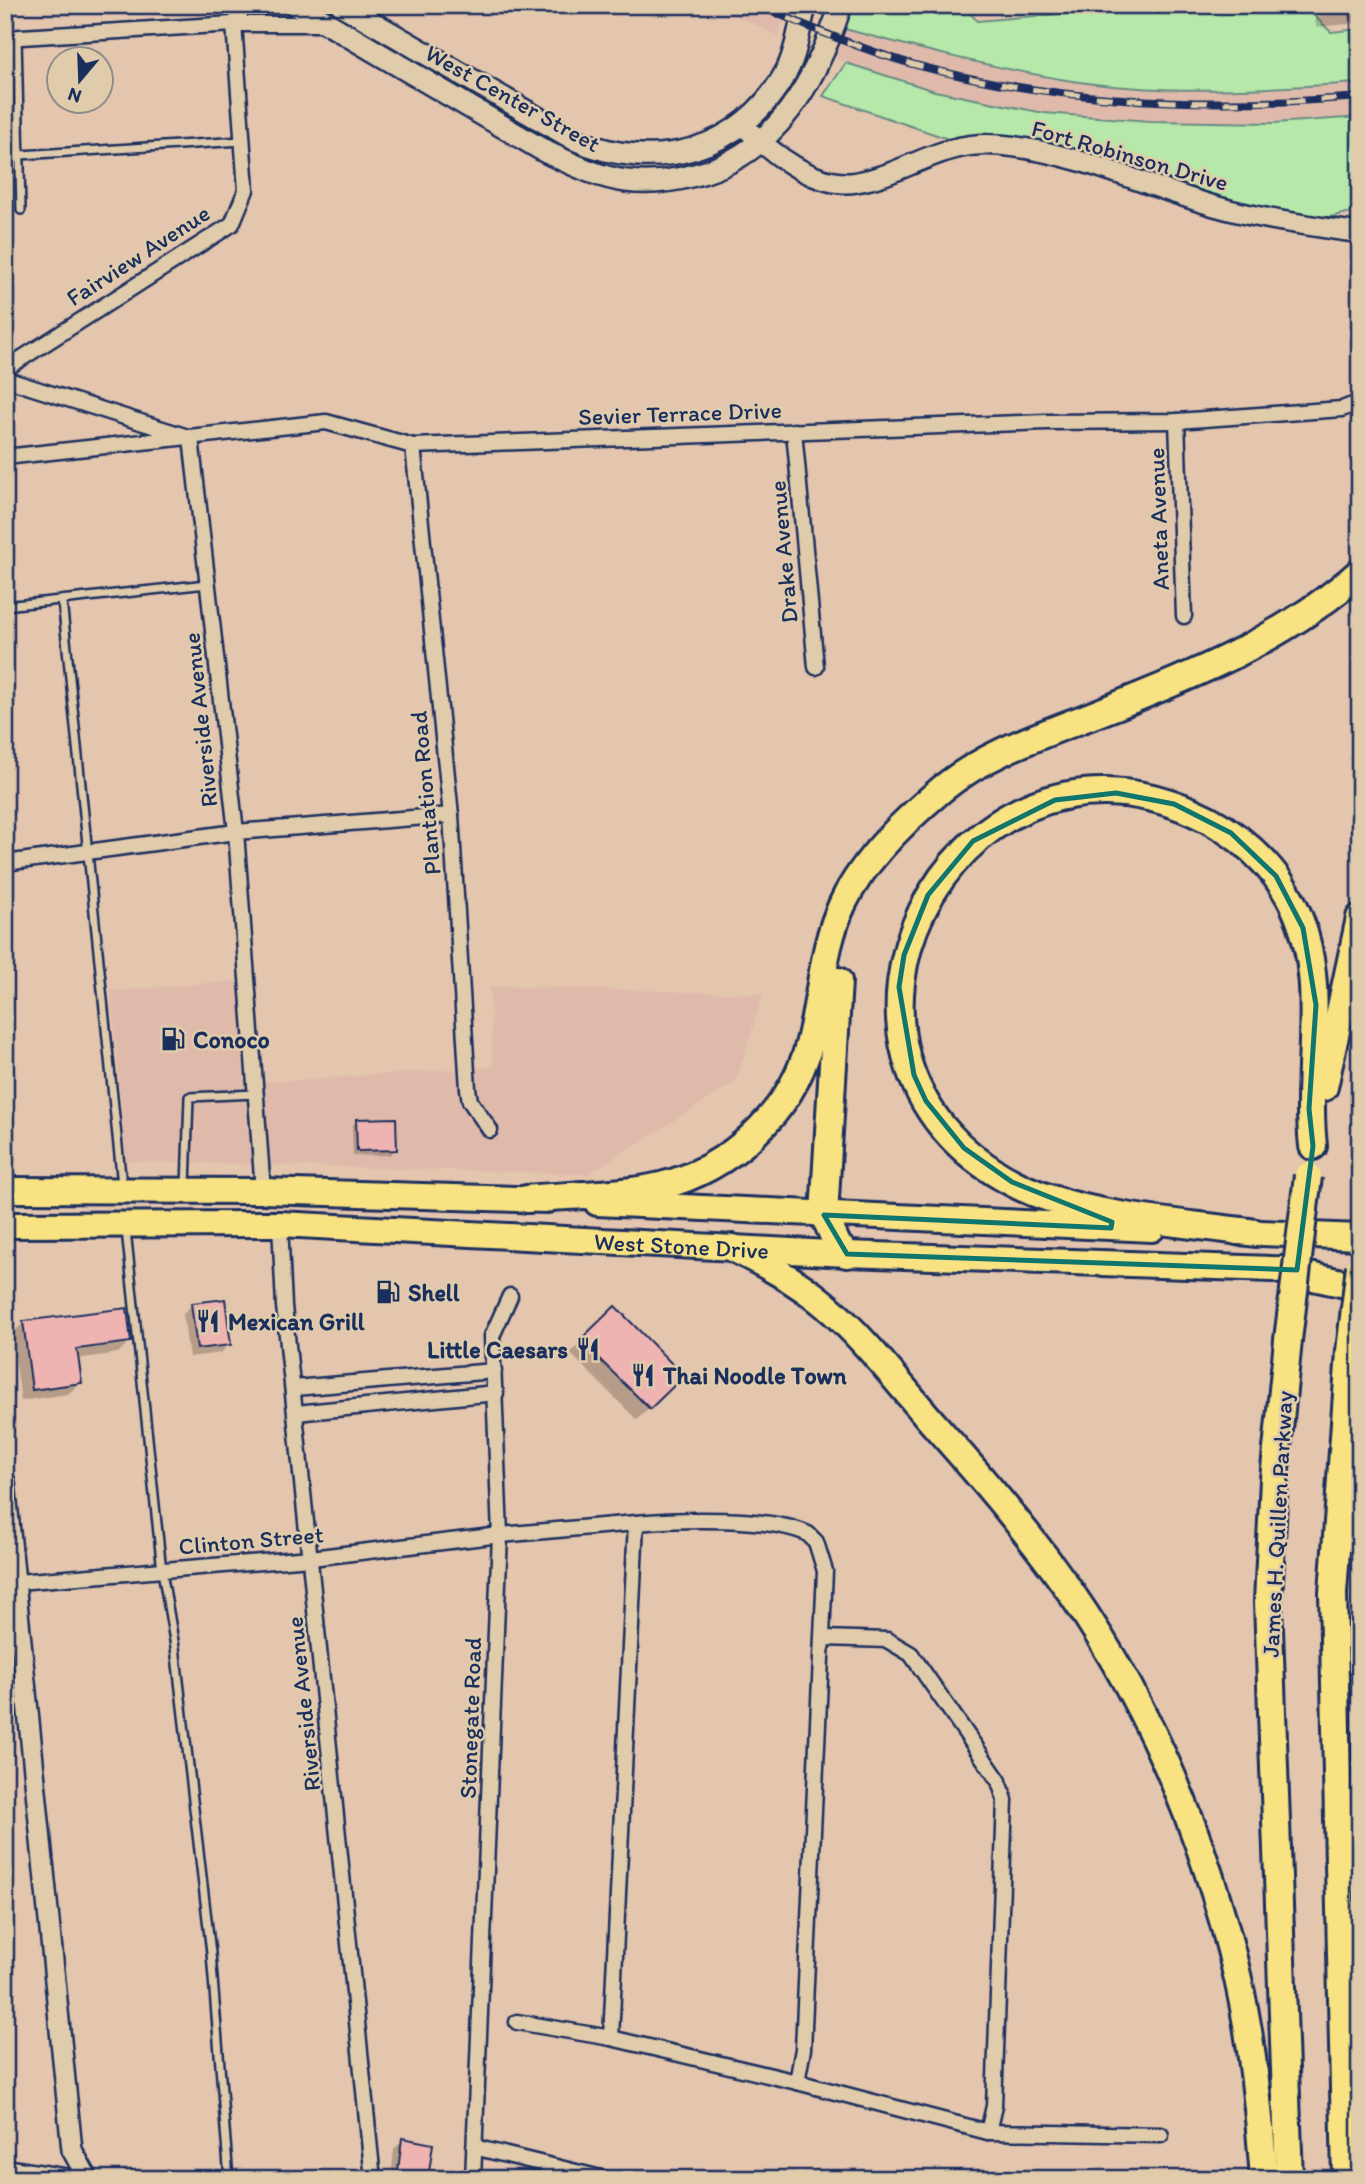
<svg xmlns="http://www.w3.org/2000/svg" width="1365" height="2184" font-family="Itim,sans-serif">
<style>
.built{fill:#dfbaab}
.green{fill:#b5e8a9;stroke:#688c84;stroke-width:2}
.shadow{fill:#0003}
.building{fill:#efb4b2;stroke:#1b2f5e;stroke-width:2}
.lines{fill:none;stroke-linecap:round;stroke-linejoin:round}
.service-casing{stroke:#1b2f5e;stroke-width:12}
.minor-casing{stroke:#1b2f5e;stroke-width:19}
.tertiary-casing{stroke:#1b2f5e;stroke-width:24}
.secondary-casing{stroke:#1b2f5e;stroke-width:26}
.trunk-casing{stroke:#1b2f5e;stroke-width:30}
.motorway-casing{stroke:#1b2f5e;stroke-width:32}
.service{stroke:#e0ccab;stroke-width:7}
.minor{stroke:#e0ccab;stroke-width:14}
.tertiary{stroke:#e0ccab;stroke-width:19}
.secondary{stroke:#e0ccab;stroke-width:21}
.trunk{stroke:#f8e281;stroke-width:24}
.motorway{stroke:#f8e281;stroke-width:26}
.rail-casing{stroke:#1b2f5e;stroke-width:8}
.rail{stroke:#e0ccab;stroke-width:5;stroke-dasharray:16;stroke-linecap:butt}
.motorway-bridge-casing{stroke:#1b2f5e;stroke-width:32;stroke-linecap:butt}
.motorway-bridge{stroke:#f8e281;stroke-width:26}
.marked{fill:none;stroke:#0f766e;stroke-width:5;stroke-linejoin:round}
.labels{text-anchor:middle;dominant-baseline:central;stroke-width:5;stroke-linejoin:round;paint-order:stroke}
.street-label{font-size:24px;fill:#1b2f5e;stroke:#e0ccab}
.poi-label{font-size:24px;font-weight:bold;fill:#1b2f5e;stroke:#e0ccab;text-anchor:start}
</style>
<rect width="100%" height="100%" fill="#e4c5ad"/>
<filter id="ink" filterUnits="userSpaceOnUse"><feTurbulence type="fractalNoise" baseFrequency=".0143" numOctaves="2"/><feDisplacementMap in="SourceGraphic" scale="14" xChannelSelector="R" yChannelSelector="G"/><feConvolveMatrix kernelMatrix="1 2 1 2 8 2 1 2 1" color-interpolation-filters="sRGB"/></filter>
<g filter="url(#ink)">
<!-- built -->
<g class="built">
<path d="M713,5H779L789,9L777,35Z"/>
<path d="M837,27L924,50L1068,80L1245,90L1360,83V117L1274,123L1150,121L1044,113L935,91L846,63L822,52Z"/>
<path d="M238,981L244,1080L283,1081L493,1067L490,986L763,994L736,1082L588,1174L126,1161L111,991Z"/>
</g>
<!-- green -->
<g class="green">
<path d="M852,5H963L977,21L1059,14L1304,6L1331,32L1360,29V83C1263,89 1163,96 1066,80C989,67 912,47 837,27Z"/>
<path d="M846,63L935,91L1044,113L1150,121L1274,123L1360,117V210L1300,224L1113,170L963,144L823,96Z"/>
</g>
<!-- shadow -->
<g class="shadow">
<path d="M1314,5H1360V23L1316,27Z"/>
<path d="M357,1121L395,1150L390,1155L353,1156L352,1126Z"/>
<path d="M192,1305L229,1344L221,1353L189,1357L183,1314Z"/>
<path d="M615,1308L682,1376L637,1420L570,1353Z"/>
<path d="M23,1323L129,1342L118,1353L77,1359L80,1383L68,1394L21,1401L12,1334Z"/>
<path d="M403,2140L426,2179H391L394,2149Z"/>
</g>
<!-- building -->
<g class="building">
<path d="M396,1118L397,1150L357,1151L356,1119Z"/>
<path d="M225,1299L231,1345L197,1349L191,1303Z"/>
<path d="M615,1306L684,1376L650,1409L580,1340Z"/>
<path d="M127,1308L131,1342L77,1349L82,1383L32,1390L23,1321Z"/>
<path d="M402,2138L433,2144L428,2179H397Z"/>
</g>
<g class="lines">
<!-- service casing -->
<g class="service-casing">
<g id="service">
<path d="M17,37L21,210"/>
<path d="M5,156L242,141"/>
<path d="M62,600L122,1185"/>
<path d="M5,606L207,584"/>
<path d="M186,1187L189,1097L256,1094"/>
<path d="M126,1230L162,1571L175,1647L211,1953L229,2179"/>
</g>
</g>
<!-- minor casing -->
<g class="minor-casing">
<g id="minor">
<path d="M234,24L245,5"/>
<path d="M5,38L234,24H325"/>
<path d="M5,369L232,224L246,190L234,24"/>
<path d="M5,379L191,438L236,832L263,1191"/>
<path d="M1177,421L1184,616"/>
<path d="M794,431L816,667"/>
<path d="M413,446L451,815L468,1089L470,1101L490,1130"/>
<path d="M5,457L326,422L413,446L1046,422L1177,421L1342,409L1360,402"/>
<path d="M5,863L236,832L451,815"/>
<path d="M280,1224L284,1306L373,2179"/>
<path d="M294,1388L494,1371"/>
<path d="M296,1413L496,1393"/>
<path d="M636,1523C677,1519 772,1516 808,1534L816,1542L825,1571L803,2049L797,2082"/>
<path d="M5,1583L311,1558L500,1535L636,1523L611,2038"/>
<path d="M824,1638L887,1640L911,1654L999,1781L1005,1800L994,2106L988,2132"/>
<path d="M517,2022L611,2038L797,2082L988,2132L1161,2135"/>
<path d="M474,2147L605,2179"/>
<path d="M5,2167L82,2179"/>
<path d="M473,2179L500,1535L492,1336L510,1296"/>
</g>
</g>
<!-- tertiary casing -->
<g class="tertiary-casing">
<g id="tertiary">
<path d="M742,124C769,151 816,190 857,182C910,173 940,140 999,145C1069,151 1132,180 1198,201C1250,218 1306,225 1360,233"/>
<path d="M5,1482L72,2150L88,2179"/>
</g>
</g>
<!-- secondary casing -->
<g class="secondary-casing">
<g id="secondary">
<path d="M296,5L546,152C572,164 597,177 626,181C649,184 673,181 695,175C777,154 816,80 841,5"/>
<path d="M342,5L574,139C654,175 743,151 786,72C798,51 798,27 806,5"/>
</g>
</g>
<!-- trunk casing -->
<g class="trunk-casing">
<g id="trunk">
<path d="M5,1190L263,1191L547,1200"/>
<path d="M597,1203L1152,1229"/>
<path id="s1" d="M5,1225L280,1224L847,1254L1300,1270"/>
<path d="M1237,1232L1360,1237"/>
</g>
</g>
<!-- motorway casing -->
<g class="motorway-casing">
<g id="motorway">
<path d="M838,981L824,1215L838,1246L847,1254"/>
<path d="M1324,1087L1360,918"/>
<path d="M527,1199C566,1195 624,1195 661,1186C729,1169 791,1113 809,1045C822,997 821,949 843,903C864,859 905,820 942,789C987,752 1045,734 1098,713C1190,677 1285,639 1360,572"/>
<path d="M1256,1233C1180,1222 1080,1218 1013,1183C775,1058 949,705 1193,812C1235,830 1274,864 1294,906C1330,983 1304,1065 1313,1146"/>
<path d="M733,1248C765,1264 795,1280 823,1303C864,1337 898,1383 933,1423C975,1470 1016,1518 1054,1569C1143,1689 1205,1835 1238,1979C1253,2045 1259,2112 1264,2179"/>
<path d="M1281,1270L1360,1287"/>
<path d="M1288,1340L1274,1479L1268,1602L1289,2179"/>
<path d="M1354,1478L1360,1539"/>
<path d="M1346,2179L1333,1593L1350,1351"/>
</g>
</g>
<!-- service -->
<use href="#service" class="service"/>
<!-- minor -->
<use href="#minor" class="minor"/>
<!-- tertiary -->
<use href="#tertiary" class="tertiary"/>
<!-- secondary -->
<use href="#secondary" class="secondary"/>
<!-- trunk -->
<use href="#trunk" class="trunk"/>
<!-- motorway -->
<use href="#motorway" class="motorway"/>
<!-- rail casing -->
<g class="rail-casing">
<path id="rail" d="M758,5C808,27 860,49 912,64C1058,104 1210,109 1360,97"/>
</g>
<!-- rail -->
<use href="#rail" class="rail"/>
<!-- motorway-bridge casing -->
<g class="motorway-bridge-casing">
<g id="motorway-bridge">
<path d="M1288,1340L1308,1176"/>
<path d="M1350,1351L1360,1266"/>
</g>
</g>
<!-- motorway-bridge -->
<use href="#motorway-bridge" class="motorway-bridge"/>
</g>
</g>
<!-- marked area -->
<path class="marked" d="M1116,793L1174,804L1231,833L1276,876L1303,928L1316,1005L1309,1109L1313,1146L1297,1270L847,1254L824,1215L1111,1228L1112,1222L1012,1182L964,1148L926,1101L914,1075L899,987L904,955L928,895L973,841L1055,800Z"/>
<!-- icons -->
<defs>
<g id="fuel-bare" transform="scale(1.89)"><path d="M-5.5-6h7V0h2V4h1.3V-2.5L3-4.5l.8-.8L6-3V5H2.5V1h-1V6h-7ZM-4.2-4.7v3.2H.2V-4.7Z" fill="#1b2f5e" stroke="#e0ccab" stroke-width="2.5" paint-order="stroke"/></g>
<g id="restaurant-bare" transform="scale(1.89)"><path d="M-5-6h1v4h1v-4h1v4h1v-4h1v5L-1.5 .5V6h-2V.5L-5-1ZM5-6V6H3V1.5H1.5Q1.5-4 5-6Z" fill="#1b2f5e" stroke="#e0ccab" stroke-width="2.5" paint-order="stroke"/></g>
</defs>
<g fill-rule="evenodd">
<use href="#fuel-bare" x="173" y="1039"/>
<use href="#fuel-bare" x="388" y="1292"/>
<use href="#restaurant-bare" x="208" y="1321"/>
<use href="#restaurant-bare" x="588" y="1349"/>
<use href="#restaurant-bare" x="643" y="1375"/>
</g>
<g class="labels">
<!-- street labels -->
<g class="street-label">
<text transform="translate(513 98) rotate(29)">West Center Street</text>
<text transform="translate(1130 155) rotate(16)">Fort Robinson Drive</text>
<text transform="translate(138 255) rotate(-33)">Fairview Avenue</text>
<text transform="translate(680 413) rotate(-2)">Sevier Terrace Drive</text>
<text transform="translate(1158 519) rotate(-92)">Aneta Avenue</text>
<text transform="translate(783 552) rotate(-95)">Drake Avenue</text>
<text transform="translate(200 720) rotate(-96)">Riverside Avenue</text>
<text transform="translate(425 793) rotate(-95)">Plantation Road</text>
<text stroke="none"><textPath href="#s1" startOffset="677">West Stone Drive</textPath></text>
<text transform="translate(1277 1524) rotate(-87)">James H. Quillen Parkway</text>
<text transform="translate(251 1540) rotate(-5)">Clinton Street</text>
<text transform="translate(303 1704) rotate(-96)">Riverside Avenue</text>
<text transform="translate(470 1718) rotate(-88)">Stonegate Road</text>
</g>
<!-- poi labels -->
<g class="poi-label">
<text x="193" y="1039">Conoco</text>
<text x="408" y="1292">Shell</text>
<text x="228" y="1321">Mexican Grill</text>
<text x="568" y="1349" text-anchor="end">Little Caesars</text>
<text x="663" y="1375">Thai Noodle Town</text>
</g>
</g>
<!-- margin -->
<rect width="1365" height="2184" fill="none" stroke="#e0ccab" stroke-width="28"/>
<rect x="14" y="14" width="1337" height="2156" fill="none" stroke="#1b2f5e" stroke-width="2.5" filter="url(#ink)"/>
<!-- north arrow -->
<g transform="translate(80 80) rotate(199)"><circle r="33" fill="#e0ccab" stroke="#918d8c" stroke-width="2"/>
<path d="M0-5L12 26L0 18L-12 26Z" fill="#1b2f5e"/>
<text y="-10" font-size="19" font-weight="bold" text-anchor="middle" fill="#1b2f5e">N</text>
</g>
</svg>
